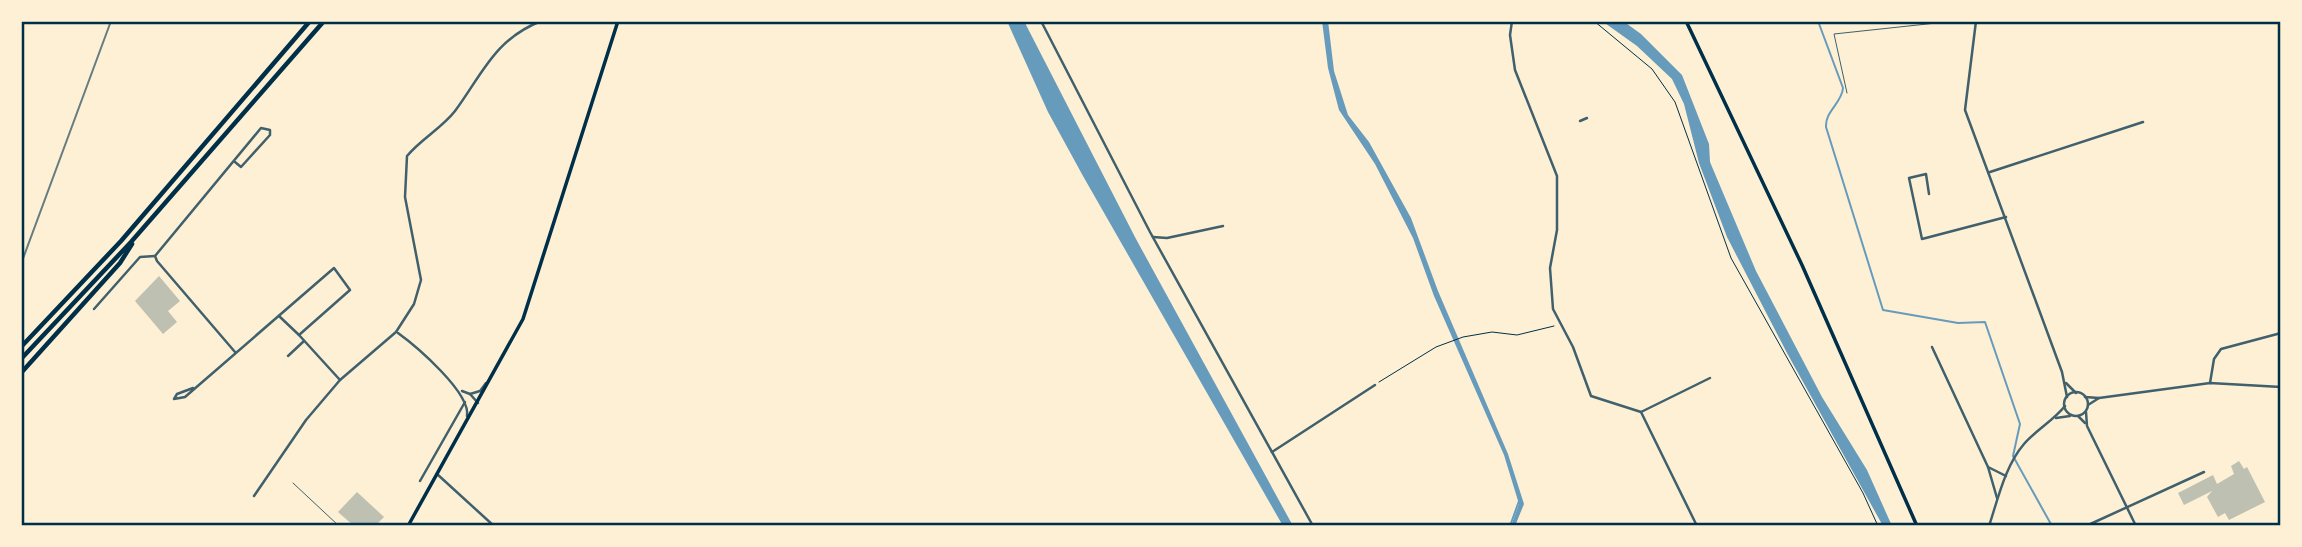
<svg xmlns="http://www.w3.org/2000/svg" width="2302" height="547" font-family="'DejaVu Sans',sans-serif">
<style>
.water{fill:#669bbc}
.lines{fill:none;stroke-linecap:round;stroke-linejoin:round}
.stream{stroke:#669bbc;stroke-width:2}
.building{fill:#bec0b2}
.path{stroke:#003049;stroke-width:1}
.service{stroke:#3f606c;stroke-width:1}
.minor{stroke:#3f606c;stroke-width:2.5}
.tertiary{stroke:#3f606c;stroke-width:2.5}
.secondary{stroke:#003049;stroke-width:3.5}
.primary{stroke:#003049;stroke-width:3.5}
.motorway{stroke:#003049;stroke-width:4.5}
.rail{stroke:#657d81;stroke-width:2}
.neatline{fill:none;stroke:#003049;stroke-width:2.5}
</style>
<rect width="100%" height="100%" fill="#fdf0d5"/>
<!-- water -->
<g class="water">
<path d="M1007,21H1024L1136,239L1293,526H1283L1083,176L1048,112Z"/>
<path d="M1322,21H1328L1334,71L1348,115L1369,142L1411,218L1438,291L1508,454L1524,504L1515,526H1511L1519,504L1504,455L1434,296L1413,238L1375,164L1339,110L1328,68Z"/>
<path d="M1602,21H1623L1641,34L1682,75L1709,144L1710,162L1756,271L1822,397L1867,470L1892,526H1883L1787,353L1727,237L1699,163L1684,104L1672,79L1637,46Z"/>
</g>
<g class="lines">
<!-- stream -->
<g class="stream">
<path d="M1818,21L1843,88C1842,103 1825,111 1826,127L1883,310L1958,323L1985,322L2020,424L2013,456L2052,526"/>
<path d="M1510,526L1519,501"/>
</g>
</g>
<!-- building -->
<g class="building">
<path d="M159,276L180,301L168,311L177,322L163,334L135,301Z"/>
<path d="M2239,461L2244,469L2247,467L2265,502L2229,520L2225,513L2218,517L2207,497L2212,491L2184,505L2178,493L2213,475L2217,484L2234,474L2231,466Z"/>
<path d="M357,492L384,517L375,526H354L338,512Z"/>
</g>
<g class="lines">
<!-- path -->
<g class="path">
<path d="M1594,21L1652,69L1675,102L1731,258L1863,493L1878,526"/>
<path d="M169,22L171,21"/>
<path d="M1379,382L1436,347L1463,337L1492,332L1517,335L1554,326"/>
</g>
<!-- service -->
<g class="service">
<path d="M1847,93L1834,34L1955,21"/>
<path d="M293,483L339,526"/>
</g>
<!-- minor -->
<g class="minor">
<path d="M1041,21L1150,232L1313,526"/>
<path d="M1512,21L1510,35L1515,70L1557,176V230L1550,268L1553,309L1573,347L1591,396L1641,412L1697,526"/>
<path d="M1976,21L1965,110L2062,372L2067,397"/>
<path d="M1580,121L1587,118"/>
<path d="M235,162L241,167L270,135V130L261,128L155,256L157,261L235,352"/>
<path d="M1990,172L2143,122"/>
<path d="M1929,194L1926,174L1909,178L1922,239L2006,217"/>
<path d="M1153,237L1167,238L1223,226"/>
<path d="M94,309L140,257L155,256"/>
<path d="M279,316L299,335"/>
<path d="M398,333C416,346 471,393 467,416"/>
<path d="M1932,347L1988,467L1997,498"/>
<path d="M288,356L304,341"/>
<path d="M2066,383L2076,393"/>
<path d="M2210,383L2214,359L2221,349L2281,333"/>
<path d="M193,388L177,394L174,399L185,397L334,268L350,290L299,335L340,380"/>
<path d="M462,391L470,394L478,403"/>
<path d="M470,394L480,391L486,383"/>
<path d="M1641,412L1710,378"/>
<path d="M2086,412L2087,426L2136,526"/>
<path d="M2078,416L2085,423"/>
<path d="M1272,452L1375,385"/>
<path d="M1988,467L2006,476"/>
<path d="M437,474L494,526"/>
<path d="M420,481L465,402"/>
<path d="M254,496L306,420L340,380L396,332L414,304L421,280L405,197L407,156C421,139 442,128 455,111C483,73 494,40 541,21"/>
<path d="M2086,526L2204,472"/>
</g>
<!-- tertiary -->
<g class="tertiary">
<circle cx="2076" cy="404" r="12"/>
<path d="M2085,397L2099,398L2210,383L2281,387"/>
<path d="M2088,405L2099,398"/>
<path d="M2056,418L2070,416"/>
<path d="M1989,526C1998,499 2005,466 2024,444C2036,430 2053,421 2065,406"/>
</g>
<!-- secondary -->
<path class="secondary" d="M1686,21L1802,265L1917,526"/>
<!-- primary -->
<path class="primary" d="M408,526L523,319L618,21"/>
<!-- motorway -->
<g class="motorway">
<path d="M21,347L121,241L310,21"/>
<path d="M21,359L131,242L324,21"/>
<path d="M21,373L120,263L132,244"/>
</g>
<!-- rail -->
<path class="rail" d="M21,264L111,21"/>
</g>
<!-- border -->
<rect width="2302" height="547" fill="none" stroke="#fdf0d5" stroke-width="46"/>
<rect x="23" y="23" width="2256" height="501" class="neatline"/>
</svg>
